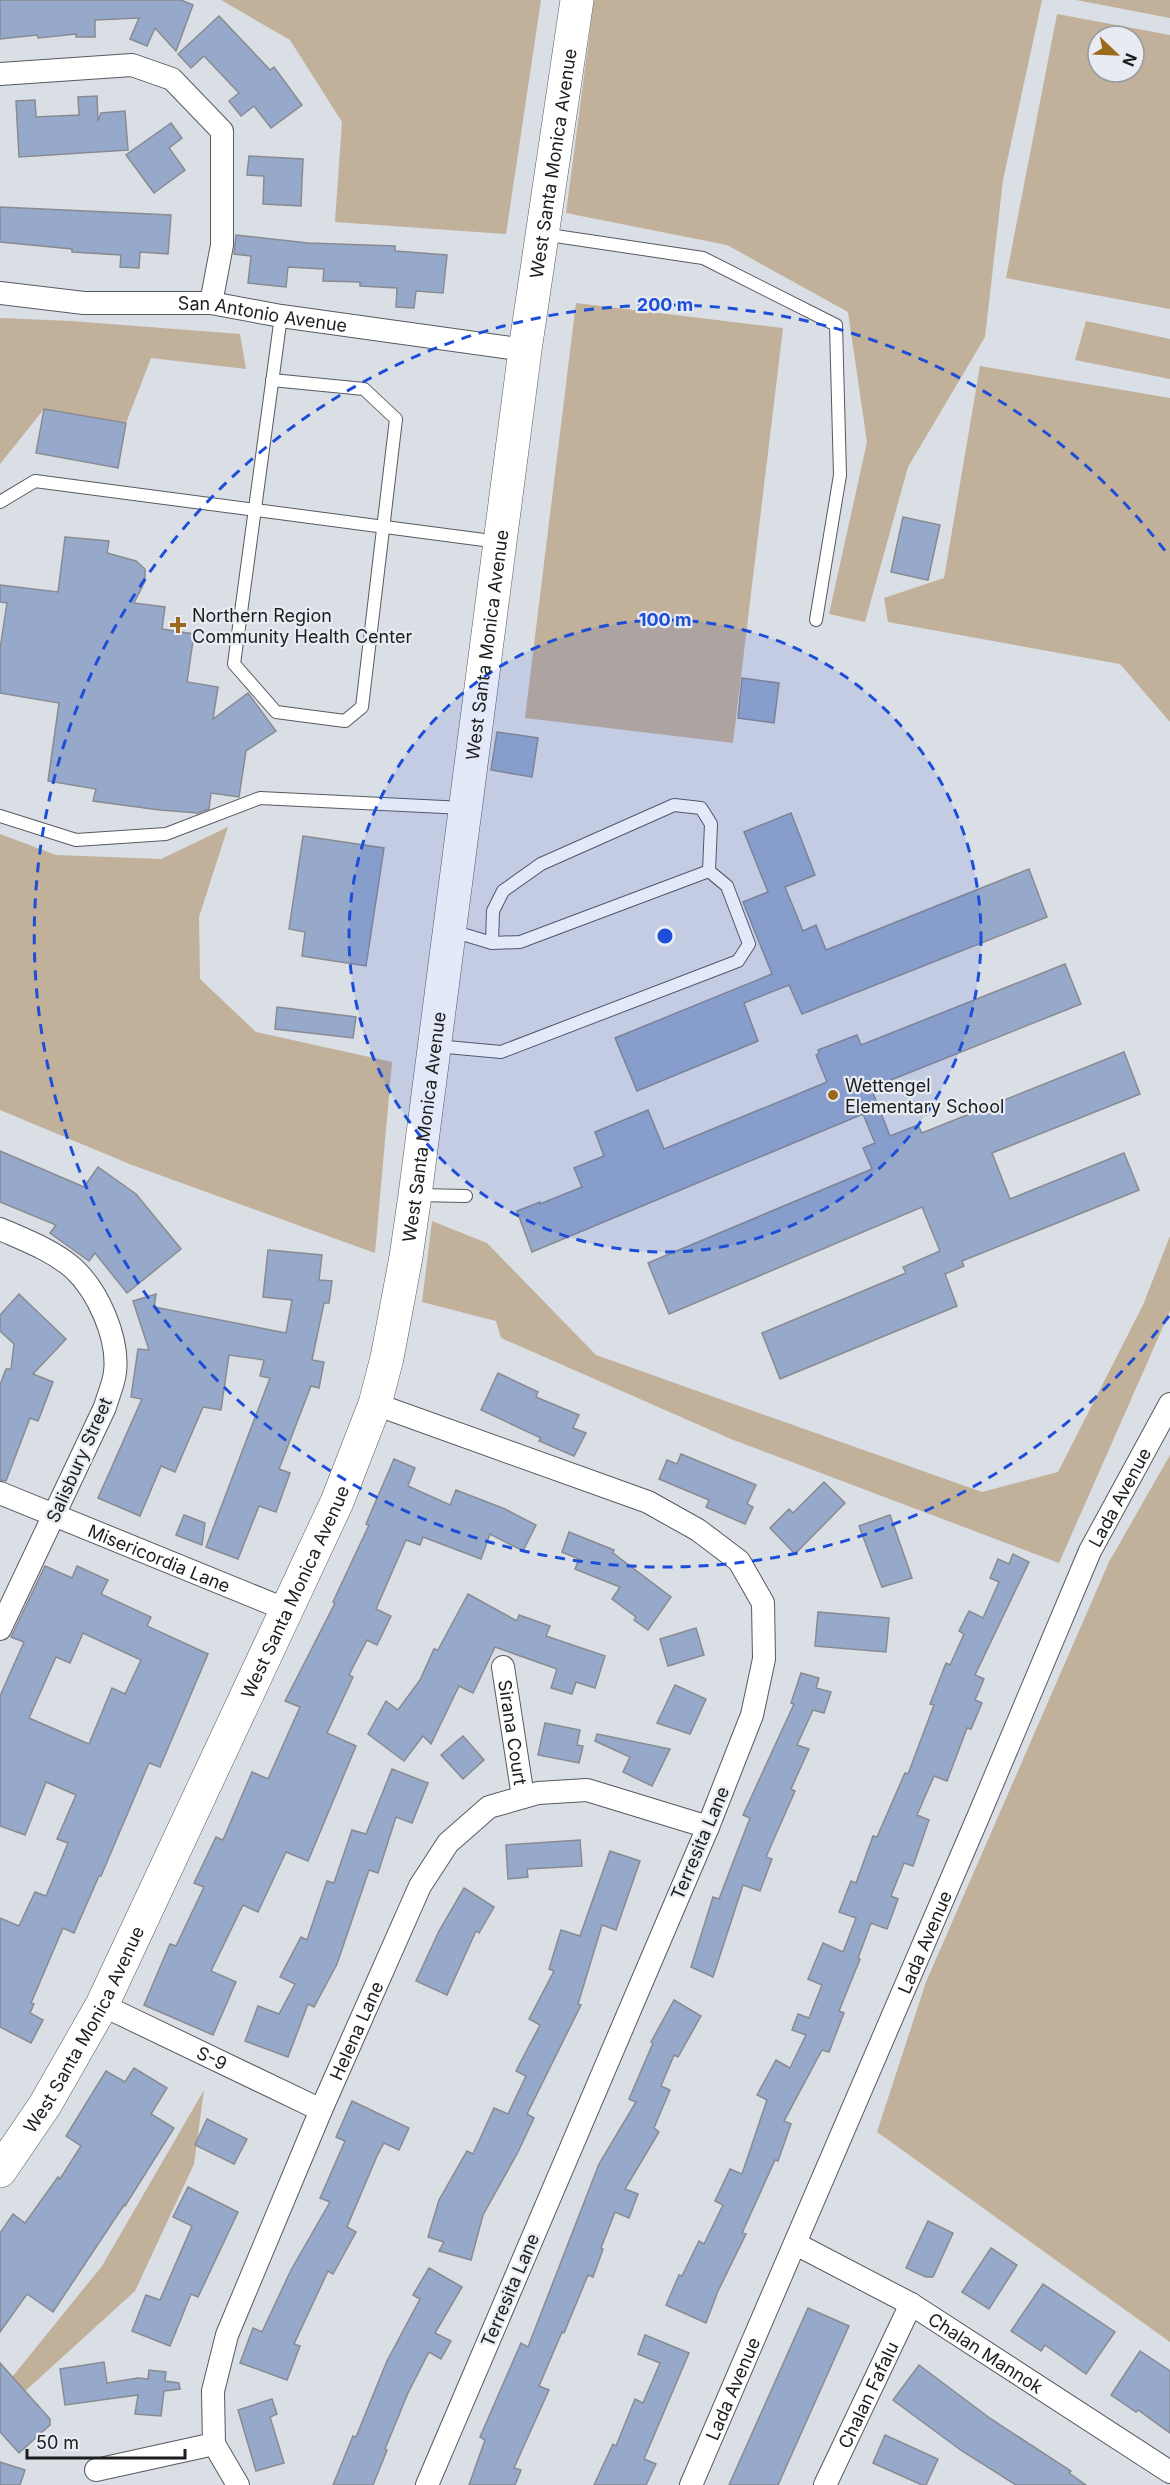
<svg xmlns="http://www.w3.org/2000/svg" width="1170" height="2485" font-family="Inter,sans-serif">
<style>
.green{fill:#c1b09a;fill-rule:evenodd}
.building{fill:#96a9cb;stroke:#888b91;stroke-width:1.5;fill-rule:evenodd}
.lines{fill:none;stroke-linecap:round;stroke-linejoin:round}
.lane-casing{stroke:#575a60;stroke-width:14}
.street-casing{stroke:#575a60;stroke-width:24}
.secondary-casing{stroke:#575a60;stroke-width:34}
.lane{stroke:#fff;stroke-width:12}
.street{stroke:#fff;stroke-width:22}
.secondary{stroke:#fff;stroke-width:33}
.ring{fill:none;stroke:#1d4ed8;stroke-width:3;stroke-dasharray:10 8}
.poi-dot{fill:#9a691c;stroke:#e8ebf2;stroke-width:2}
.labels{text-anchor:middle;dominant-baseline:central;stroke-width:4.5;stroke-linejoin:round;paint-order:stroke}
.street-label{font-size:18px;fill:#1c1d1f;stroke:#e8ebf2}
.poi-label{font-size:18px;fill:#1c1d1f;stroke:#e8ebf2;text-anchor:start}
.centre{fill:#1d4ed8;stroke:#e8ebf2;stroke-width:3}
.ring-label{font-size:18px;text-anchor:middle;font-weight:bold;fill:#1d4ed8;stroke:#e8ebf2;stroke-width:4.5;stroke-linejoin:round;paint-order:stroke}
</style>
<rect width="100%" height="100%" fill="#dadee5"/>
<!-- green -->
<g class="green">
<path d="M221,0H541L506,234L335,222L342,122L290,40Z"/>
<path d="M594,0H1042L1003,180L985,337L908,467L865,622L829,614L867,442L848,312L727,245L566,213Z"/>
<path d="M1076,0H1170V18Z"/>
<path d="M1057,14L1170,35V309L1006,278ZM1098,36H1134V72H1098Z"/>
<path d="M576,303L783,328L733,743L525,718Z"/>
<path d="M0,318L71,321L240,334L246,369L151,358L126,423L44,409L0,464Z"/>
<path d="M1086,321L1170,339V379L1075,360Z"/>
<path d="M980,366L1170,398V722L1120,664L888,622L884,598L944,578Z"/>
<path d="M228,827L199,917L200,979L256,1032L392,1062L375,1253L132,1165L0,1110V834L56,855L161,859Z"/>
<path d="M432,1221L487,1243L596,1355L982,1492L1058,1472L1143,1305L1170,1236V1311L1059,1563L731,1439L501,1338L496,1321L422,1302Z"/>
<path d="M1170,1455V2342L877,2132L926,1982L1109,1562Z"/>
<path d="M204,2090L194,2164L135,2291L0,2414V2392L102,2266Z"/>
</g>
<!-- building -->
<g class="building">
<path d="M0,0H181L193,5L176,51L155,28L147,46L130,39L139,18L95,20V37H76V34L38,38L37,35L0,39Z"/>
<path d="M219,16L270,70L274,67L302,105L271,128L254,106L241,116L229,101L239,93L204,56L191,68L178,54Z"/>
<path d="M97,96L98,121L101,113L125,111L128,150L19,157L16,101L35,100L36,117L79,115L78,97Z"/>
<path d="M171,123L182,138L169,148L185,170L154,193L126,155Z"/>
<path d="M249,156L303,159L301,206L263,204L264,176L247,175Z"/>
<path d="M0,207L171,215L168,254L140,252L139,268L120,267L121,255L72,252V249L0,242Z"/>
<path d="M236,235L308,243L395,246V251L447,255L443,293L416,291L414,308L396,307L397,288L360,286V282L323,281L324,269L288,267L286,287L248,283L251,256L234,254Z"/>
<path d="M44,409L126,423L118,468L36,453Z"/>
<path d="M903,517L940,525L928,580L891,572Z"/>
<path d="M65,537L109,541L107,553L136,561L145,569V581L134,603L165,607L162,629L194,634L187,682L218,687L213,719L248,693L276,731L246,751L239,797L211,793L209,809L198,813L160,810L93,801L96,789L48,781L59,703L0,693V649L7,603L0,602V585L58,592Z"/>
<path d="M742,678L779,683L774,723L738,718Z"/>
<path d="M497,732L538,738L532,777L491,770Z"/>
<path d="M791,813L815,875L785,887L803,931L816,925L826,950L1029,869L1047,917L802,1014L789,985L744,1003L758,1041L637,1091L615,1038L772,974L743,902L768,892L744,832Z"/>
<path d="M303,836L384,848L366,966L302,956L305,932L289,929Z"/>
<path d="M1065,964L1081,1004L871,1088L890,1136L918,1125L922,1133L1124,1052L1140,1094L992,1153L1010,1199L1124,1153L1139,1190L962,1261L964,1266L945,1274L957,1306L780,1379L762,1333L906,1273L903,1267L940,1251L922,1207L669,1314L648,1263L872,1169L863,1148L875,1143L863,1114L532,1252L517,1211L540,1202V1204L582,1187L574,1168L604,1156L595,1132L648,1110L664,1149L827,1082L816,1055L819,1053L818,1050L857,1035L861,1045Z"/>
<path d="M277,1007L356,1017L353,1038L275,1029Z"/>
<path d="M0,1151L84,1187L98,1167L136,1194L181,1249L127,1293L95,1253L89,1261L50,1233L56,1225L0,1202Z"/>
<path d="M268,1250L322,1255L319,1280L332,1281L329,1303H324L312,1360L324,1362L319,1388L311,1386L279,1469L290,1473L276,1512L259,1506L238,1559L206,1547L270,1378L260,1376L264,1360L229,1355L221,1410L203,1407L175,1472L161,1466L140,1516L98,1498L142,1399L131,1397L138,1349L149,1350L133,1301L156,1294L154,1307L286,1333L292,1300L263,1297Z"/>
<path d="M19,1294L66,1339L33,1374L53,1382L38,1421L30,1418L6,1481L0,1480V1385L6,1369H11L14,1344L0,1331V1315Z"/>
<path d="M498,1373L538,1392L536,1397L579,1415L573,1428L586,1433L574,1456L539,1441L541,1438L481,1410Z"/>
<path d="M681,1454L756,1485L747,1504L753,1507L745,1524L706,1507L709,1500L659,1479L667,1460L677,1464Z"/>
<path d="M394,1459L415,1468L408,1486L450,1505L456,1490L505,1509L536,1525L523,1551L490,1534L481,1559L423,1537L420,1545L406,1540L376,1609L391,1616L377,1645L367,1640L349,1675L353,1677L327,1733L356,1746L308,1861L286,1852L258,1912L243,1905L211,1971L236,1982L213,2035L144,2005L170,1944L176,1946L204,1887L194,1883L216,1837L223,1840L252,1772L268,1779L300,1707L285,1701L335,1603L333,1602L369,1525L366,1524Z"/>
<path d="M824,1482L845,1503L795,1554L770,1528L789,1509L793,1513Z"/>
<path d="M184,1515L205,1523L202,1545L176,1535Z"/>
<path d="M890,1515L912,1578L882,1587L859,1526Z"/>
<path d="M569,1532L614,1550L613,1553L671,1597L648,1630L634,1620L636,1617L612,1599L620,1587L575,1569L579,1559L562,1552Z"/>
<path d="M1013,1554L1029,1562L975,1675L984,1679L975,1700L982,1703L971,1729L967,1728L947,1781L934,1776L917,1815L929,1820L913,1866L904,1863L891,1896L898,1899L887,1929L871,1923L858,1958L860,1959L839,2011L844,2013L829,2052L822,2050L784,2121L791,2124L778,2161L775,2160L742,2233L746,2234L718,2291L706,2323L666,2305L679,2275L682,2276L699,2241L704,2244L723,2205L715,2201L730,2169L742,2174L767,2100L757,2095L776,2060L790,2068L806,2035L792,2030L798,2014L809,2018L822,1985L808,1979L823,1943L843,1952L856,1918L839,1912L851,1881L856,1883L873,1836L877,1837L905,1773L908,1774L934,1705L930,1704L946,1663L950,1665L964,1634L959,1631L969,1611L983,1618L999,1582L990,1578L998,1559L1009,1564Z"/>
<path d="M45,1566L72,1578L77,1566L108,1580L101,1594L151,1617L147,1626L208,1654L160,1767L149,1763L101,1876H99L74,1933L63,1928L31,2003L34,2004L30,2013L43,2020L31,2043L0,2027V1918L19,1926L35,1892L46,1896L68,1843L57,1839L76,1795L46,1782L25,1835L0,1826V1696L24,1642L11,1637ZM83,1633L141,1660L125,1694L112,1688L89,1744L29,1718L56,1657L70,1663Z"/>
<path d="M468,1594L517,1621L519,1615L550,1626L546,1636L605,1656L595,1688L576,1682L572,1694L551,1688L557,1669L495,1647L473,1693L459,1686L431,1744L423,1736L404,1761L368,1734L386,1701L398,1710L420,1680L434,1649L438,1650Z"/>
<path d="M818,1612L889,1618L886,1652L815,1646Z"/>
<path d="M696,1628L704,1655L668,1666L660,1639Z"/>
<path d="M801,1673L819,1678L816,1688L831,1692L824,1713L813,1710L797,1745L809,1749L791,1789L795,1791L766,1857L772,1859L760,1891L743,1885L713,1977L691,1967L713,1897L719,1899L750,1818L743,1815L794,1704L791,1703Z"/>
<path d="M675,1685L706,1699L690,1734L657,1723Z"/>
<path d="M545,1723L580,1730L577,1745L583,1746L579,1763L538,1755Z"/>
<path d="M597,1734L670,1749L652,1786L623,1772L630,1757L595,1741Z"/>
<path d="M463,1736L484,1760L463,1779L441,1755Z"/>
<path d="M392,1769L428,1783L412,1823L396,1817L378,1873L369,1870L337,1964L314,2007L308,2004L288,2057L245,2041L258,2006L279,2014L295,1984L280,1977L301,1937L307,1940L327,1881L334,1883L352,1830L366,1834Z"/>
<path d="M580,1840L582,1866L527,1869L528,1877L508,1879L506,1845Z"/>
<path d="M610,1851L640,1861L616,1930L602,1925L578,2004L581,2005L527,2114L534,2118L518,2152L483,2215L471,2260L439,2251L444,2242L428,2237L439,2200L467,2151L473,2154L494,2108L508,2114L526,2076L516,2071L540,2025L529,2019L554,1971L549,1969L561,1930L580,1936Z"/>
<path d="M464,1888L494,1907L479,1933L476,1931L447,1995L416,1981L439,1931Z"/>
<path d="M674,2000L701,2016L678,2057L674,2055L661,2086L670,2090L654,2128L659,2132L625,2189L638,2194L629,2218L615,2212L601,2248L603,2249L593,2277L588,2275L564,2333L562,2332L539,2386L549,2390L514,2468L521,2470L515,2485H469L485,2440L480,2437L521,2343L528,2347L599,2164L636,2102L629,2099L653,2043L651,2042Z"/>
<path d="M134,2068L167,2088L151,2114L174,2128L125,2206L124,2205L53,2312L27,2294L0,2332V2233L13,2214L25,2223L58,2177L60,2179L81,2146L66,2136L106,2071L125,2082Z"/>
<path d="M352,2101L409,2128L399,2150L384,2143L377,2156L347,2227L356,2232L333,2274L328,2271L294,2344L300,2346L287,2380L240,2363L253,2328L262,2332L291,2270L330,2202L320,2198L345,2141L336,2137Z"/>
<path d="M207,2119L247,2139L234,2164L195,2145Z"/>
<path d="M188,2187L238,2212L198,2297L191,2294L170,2346L132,2331L146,2295L160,2300L192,2226L173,2217Z"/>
<path d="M928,2221L953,2233L933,2277H926L906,2268Z"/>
<path d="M991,2248L1017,2265L989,2309L962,2292Z"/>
<path d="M429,2268L462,2287L435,2333L451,2341L441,2359L429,2352L408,2393L385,2449L387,2450L373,2485H333L353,2436L356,2437L387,2361L420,2299L413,2295Z"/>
<path d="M1043,2284L1115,2332L1086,2374L1045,2345L1041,2351L1011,2331Z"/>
<path d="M808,2308L849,2326L778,2485H729Z"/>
<path d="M645,2335L689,2353L644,2459L656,2464L646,2485H594L613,2444L616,2446L635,2399L643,2403L660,2363L638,2354Z"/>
<path d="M1140,2351L1170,2371V2433L1138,2410L1136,2412L1111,2395Z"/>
<path d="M104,2362L107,2383L138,2378L148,2379L149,2370L166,2372L165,2381L179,2383L180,2389L164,2391L161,2416L135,2414L138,2395L65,2405L60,2369Z"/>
<path d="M0,2363L50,2419V2425L19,2453L0,2432Z"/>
<path d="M919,2365L991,2419L1071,2471L1069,2473L1086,2485H1016L962,2451L893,2400Z"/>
<path d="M272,2399L277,2414L270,2417L284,2463L256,2471L238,2410Z"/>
<path d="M885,2435L938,2459L926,2485H922L873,2463Z"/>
<path d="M0,2462L25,2470L20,2485H0Z"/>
</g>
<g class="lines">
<!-- lane casing -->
<g class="lane-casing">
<g id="lane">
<path d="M542,234L703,258L836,325L840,475L816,620"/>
<path d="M272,380L364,389L396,419L362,707L345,721L276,712L234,664L281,316"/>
<path d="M0,502L35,481L499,542"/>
<path d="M0,816L76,840L166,834L260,798L464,808"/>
<path d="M492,943L493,911L503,891L541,864L674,805L701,808L711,824L709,871"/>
<path d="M436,1046L501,1052L738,961L749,944L727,886L709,871L520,942L492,943L452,931"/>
<path d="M417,1195L466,1196"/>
</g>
</g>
<!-- street casing -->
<g class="street-casing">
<g id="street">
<path d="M0,74L132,65L172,79L222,131V245L211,303"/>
<path id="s1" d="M0,293L84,303H211L281,316L525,350"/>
<path d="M0,1229C25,1240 52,1250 73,1268C98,1291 119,1338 115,1372C114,1383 108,1396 105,1407L0,1629"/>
<path d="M375,1404L648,1502L698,1530L739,1561L763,1603L764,1659L752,1715L708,1827L427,2485"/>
<path id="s2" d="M0,1493L287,1610"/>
<path id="s3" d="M503,1667L523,1797"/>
<path id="s4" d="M102,2005L321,2110"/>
<path id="s5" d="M796,2244L911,2304L1170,2472"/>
<path d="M96,2470L214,2444"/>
<path id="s6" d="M238,2485L214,2444L213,2391L227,2335L321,2110L420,1886L448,1843L489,1807L538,1793L587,1790L708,1827"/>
<path id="s7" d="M691,2485L979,1815L1090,1551L1170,1404"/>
<path id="s8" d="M825,2485L911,2304"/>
</g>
</g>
<!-- secondary casing -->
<g class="secondary-casing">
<g id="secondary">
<path id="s9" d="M0,2171L45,2105L102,2005L337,1502L375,1404L387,1358L406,1257L415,1195L525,350L577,0"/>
</g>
</g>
<!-- lane -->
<use href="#lane" class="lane"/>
<!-- street -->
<use href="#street" class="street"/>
<!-- secondary -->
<use href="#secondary" class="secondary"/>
</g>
<!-- distance rings -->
<circle cx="665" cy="936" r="316" fill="#1d4ed8" fill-opacity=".12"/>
<g class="ring">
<circle cx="665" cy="936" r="316"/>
<path d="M1169 1316A631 631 0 1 1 1169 556"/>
</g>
<!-- markers -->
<g class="poi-dot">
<path d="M175 616h6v6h6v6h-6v6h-6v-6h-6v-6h6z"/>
<circle cx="833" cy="1095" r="6"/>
</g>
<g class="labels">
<!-- street labels -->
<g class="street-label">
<text stroke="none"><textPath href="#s9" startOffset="2109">West Santa Monica Avenue</textPath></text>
<text stroke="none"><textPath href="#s1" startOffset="264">San Antonio Avenue</textPath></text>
<text stroke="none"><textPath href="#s9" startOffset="1623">West Santa Monica Avenue</textPath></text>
<text stroke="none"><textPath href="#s9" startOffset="1137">West Santa Monica Avenue</textPath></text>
<text transform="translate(79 1460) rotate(-66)">Salisbury Street</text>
<text stroke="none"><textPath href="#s7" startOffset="1077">Lada Avenue</textPath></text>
<text stroke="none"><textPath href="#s2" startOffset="172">Misericordia Lane</textPath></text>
<text stroke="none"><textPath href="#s9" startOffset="651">West Santa Monica Avenue</textPath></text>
<text stroke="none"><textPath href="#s3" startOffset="66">Sirana Court</textPath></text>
<text transform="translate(700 1843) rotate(-67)">Terresita Lane</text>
<text stroke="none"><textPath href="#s7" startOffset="591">Lada Avenue</textPath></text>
<text stroke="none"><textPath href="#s9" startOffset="165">West Santa Monica Avenue</textPath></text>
<text stroke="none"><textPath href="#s6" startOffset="489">Helena Lane</textPath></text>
<text stroke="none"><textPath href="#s4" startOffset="122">S-9</textPath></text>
<text transform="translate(510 2290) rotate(-67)">Terresita Lane</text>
<text stroke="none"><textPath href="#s5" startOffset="219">Chalan Mannok</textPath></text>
<text stroke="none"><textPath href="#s7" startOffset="105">Lada Avenue</textPath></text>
<text stroke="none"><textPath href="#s8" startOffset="100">Chalan Fafalu</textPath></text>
</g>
<!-- poi labels -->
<g class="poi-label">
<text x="192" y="615">Northern Region<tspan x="192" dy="21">Community Health Center</tspan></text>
<text x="845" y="1085">Wettengel<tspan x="845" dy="21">Elementary School</tspan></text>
</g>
</g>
<circle cx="665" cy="936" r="9" class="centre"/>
<g class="ring-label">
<text x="665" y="311">200 m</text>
<text x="665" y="626">100 m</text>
</g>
<!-- north arrow -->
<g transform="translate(1116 54) rotate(113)"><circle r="28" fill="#e8ebf2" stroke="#96999e" stroke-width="1.5"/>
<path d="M0-4.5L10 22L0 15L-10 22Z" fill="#9a691c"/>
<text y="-9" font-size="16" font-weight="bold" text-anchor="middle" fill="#1c1d1f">N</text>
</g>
<!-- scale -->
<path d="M27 2449v9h158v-9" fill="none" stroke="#1c1d1f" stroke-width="3"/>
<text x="36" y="2449" font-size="18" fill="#1c1d1f" stroke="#e8ebf2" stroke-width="4.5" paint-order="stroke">50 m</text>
</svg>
